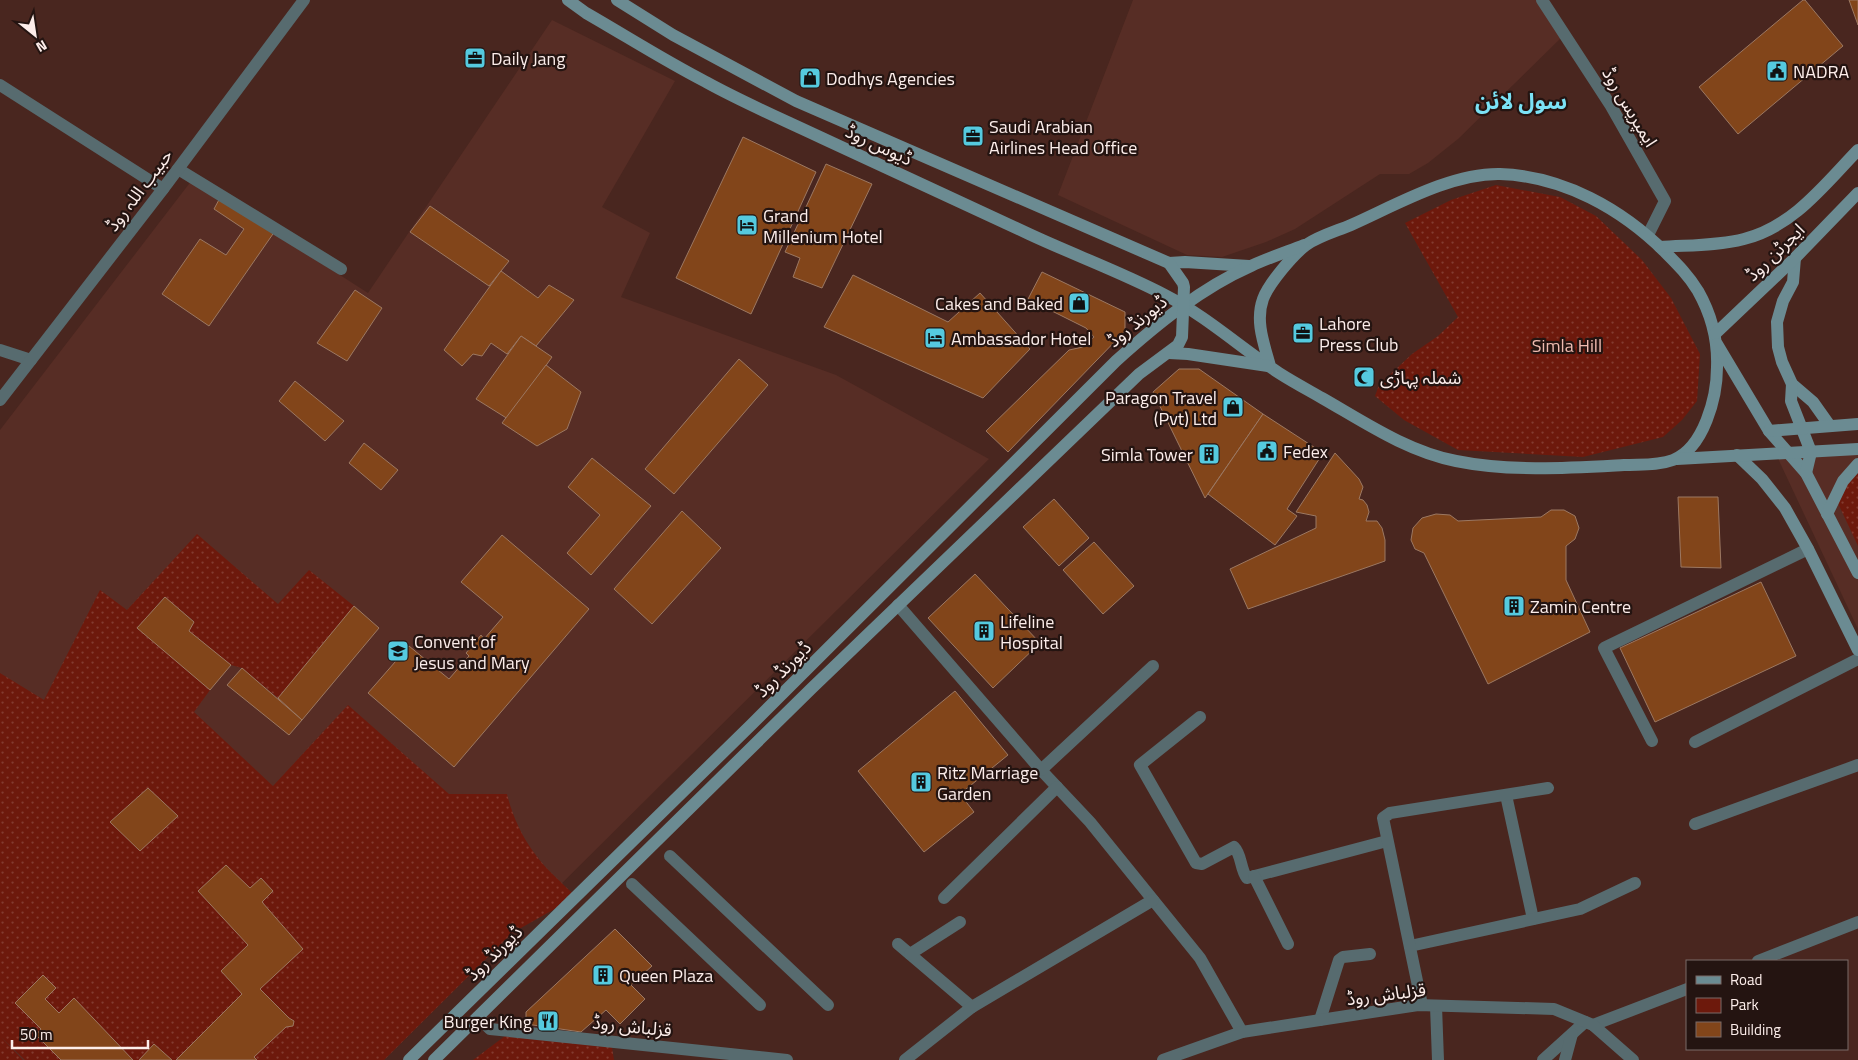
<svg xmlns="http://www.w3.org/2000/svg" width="1858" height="1060" font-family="'Titillium Web','Noto Sans Arabic',sans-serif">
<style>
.built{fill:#572d25}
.green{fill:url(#green-dots)}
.building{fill:#82451a;stroke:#9c7862}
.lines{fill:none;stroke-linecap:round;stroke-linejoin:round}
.minor{stroke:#576b6f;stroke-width:12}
.tertiary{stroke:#576b6f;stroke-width:12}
.secondary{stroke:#6b8b92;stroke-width:12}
.labels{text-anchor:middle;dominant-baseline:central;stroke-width:4.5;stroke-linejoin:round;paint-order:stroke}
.poi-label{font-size:18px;fill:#fcedea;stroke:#241411;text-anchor:start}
.street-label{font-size:18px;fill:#fcedea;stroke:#241411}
.park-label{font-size:18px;fill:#efbbb0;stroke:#241411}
.district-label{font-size:22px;font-weight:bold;fill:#7be2f6;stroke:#241411}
</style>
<defs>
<pattern id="green-dots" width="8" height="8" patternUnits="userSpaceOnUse" patternTransform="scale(1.25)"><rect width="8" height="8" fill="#6d190c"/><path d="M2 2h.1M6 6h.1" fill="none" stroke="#833b30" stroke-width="1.8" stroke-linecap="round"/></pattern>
</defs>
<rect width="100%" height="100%" fill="#49261f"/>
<!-- built -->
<g class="built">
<path d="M1133,0H1542L1564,35L1458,139L1428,163L1409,174H1380L1295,229L1266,242L1222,257L1187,255L1058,195Z"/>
<path d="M552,20L675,81L602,207L650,233L621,297L836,375L989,459L384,1060H0V430L192,180L368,293Z"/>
<path d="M1858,443V629L1774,450Z"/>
</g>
<!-- green -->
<g class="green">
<path d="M1496,185L1560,197L1596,216L1642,260L1671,298L1700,354L1697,401L1682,420L1663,437L1583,457L1458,450L1404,420L1375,396L1379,385L1412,354L1438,336L1458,317L1405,223L1451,200Z"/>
<path d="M1858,473V546L1836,499V493Z"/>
<path d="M197,534L278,604L309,570L354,606L278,698L242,668L231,665L189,631L194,621L164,597L138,628L210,690L194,712L273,786L348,705L449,794H507C512,815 522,837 535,854C546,870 563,883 576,897L512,933L384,1060H25L1,1037L23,1060H0V673L44,700L100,590L127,610Z"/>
<path d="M513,1030L611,1041L614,1060H473Z"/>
</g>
<!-- building -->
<g class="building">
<path d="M1803,0H1805L1843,46L1738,134L1699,87Z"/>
<path d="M1849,0H1858V25Z"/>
<path d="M743,137L816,172L751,314L676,278Z"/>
<path d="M826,164L872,184L822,288L793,277L800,258L785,252Z"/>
<path d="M221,196L275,231L209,326L162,294L200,239L226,255L244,229L214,209Z"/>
<path d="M430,206L509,261L489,286L410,232Z"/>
<path d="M501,271L538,298L549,285L574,300L536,346L521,336L507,354L491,343L482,356L473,354L462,366L444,350Z"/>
<path d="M1042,272L1125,312V331L1008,452L986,431L1069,350L1083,347L1094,337L1086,328L1028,299Z"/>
<path d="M853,275L948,322L980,293L1030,349L983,398L824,327Z"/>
<path d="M355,290L382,308L347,361L317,343Z"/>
<path d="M521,336L552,357L508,419L476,399Z"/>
<path d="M739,359L768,385L674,494L645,469Z"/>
<path d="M546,365L581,392L567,429L537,446L502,423Z"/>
<path d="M1179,369H1199L1263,414L1205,498L1153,392Z"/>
<path d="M295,381L344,421L325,441L279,401Z"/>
<path d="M1263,414L1323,453L1287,509L1297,516L1275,545L1208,494Z"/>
<path d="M364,443L398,470L381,490L349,463Z"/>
<path d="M1335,453L1359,479L1363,487L1359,499L1363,500L1367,505L1369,512L1366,521H1377L1382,528L1385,540V561L1248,609L1230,569L1316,528V516L1296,512Z"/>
<path d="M592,458L651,506L591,575L567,553L600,515L568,487Z"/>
<path d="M1678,497H1718L1721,568L1681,567Z"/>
<path d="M1054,499L1089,538L1059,566L1023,527Z"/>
<path d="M1551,510H1564L1575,516L1579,528L1575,539L1566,546V580L1590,632L1488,684L1424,553L1415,549L1411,540L1413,528L1422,518L1436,514L1450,515L1458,521L1541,517Z"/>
<path d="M682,511L721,548L652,624L614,589Z"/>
<path d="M502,535L589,609L454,767L368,693L409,646L449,679L469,656L466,653L481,635L484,639L503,617L461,582Z"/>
<path d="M1094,542L1134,586L1103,614L1063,570Z"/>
<path d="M975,574L1040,643L993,688L928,618Z"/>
<path d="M1761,582L1796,656L1655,722L1620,648Z"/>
<path d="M165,597L194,622L189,631L231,665L210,690L137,628Z"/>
<path d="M354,606L379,628L302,720L278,698Z"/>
<path d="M242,668L302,720L289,735L227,685Z"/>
<path d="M955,691L1008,755L960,794L974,812L924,852L858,771Z"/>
<path d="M148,788L178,816L140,851L110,822Z"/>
<path d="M226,865L250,888L261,878L273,891L262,902L303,949L260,989L289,1018L294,1021L293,1026L286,1027L254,1057L257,1060H176L242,994L221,971L248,945L198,891Z"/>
<path d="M615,929L652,966L631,985L645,999L620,1024L606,1010L581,1032L526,1024V1012Z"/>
<path d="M43,975L56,988L45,999L59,1013L74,998L133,1060H61L36,1035L41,1029L15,1003Z"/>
<path d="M154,1044L172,1060H139Z"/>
</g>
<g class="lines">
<!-- minor -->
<g class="minor">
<path d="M1542,0L1611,106L1665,201L1648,235"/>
<path d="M0,85L163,189"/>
<path d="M178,169L341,269"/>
<path d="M0,350L31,360"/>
<path d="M898,605L1041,770L1090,822L1200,958L1242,1032"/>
<path d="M1200,717L1140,765L1196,863L1202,864L1234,847C1242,855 1240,869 1247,878L1387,841"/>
<path d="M1652,741L1604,648L1808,549"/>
<path d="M1695,742L1858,659"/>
<path d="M1041,770L1153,666"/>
<path d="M1506,795L1533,919"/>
<path d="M1695,824L1858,765"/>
<path d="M670,856L828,1005"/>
<path d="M1254,876L1288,944"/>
<path d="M632,884L760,1005"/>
<path d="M944,898L1057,787"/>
<path d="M898,944L972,1007"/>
<path d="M1410,946L1580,909L1635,883"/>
<path d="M910,954L960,922"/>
<path d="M1758,961L1858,922"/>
<path d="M1422,1005L1383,818L1390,813L1548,788"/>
<path d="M1436,1006L1438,1060"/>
<path d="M1320,1020L1339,960L1343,957L1370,954"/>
<path d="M1593,1025L1687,989"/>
<path d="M905,1060L972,1007L1153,900"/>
<path d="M1543,1060L1585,1022"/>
<path d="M1565,1060L1572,1034"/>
</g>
<!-- tertiary -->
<g class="tertiary">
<path d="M0,400L163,189L304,0"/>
<path d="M478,1017L490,1029L787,1060"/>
<path d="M1163,1060L1242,1032L1418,1005L1554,1009L1593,1025L1633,1060"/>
</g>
<!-- secondary -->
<g class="secondary">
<path d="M568,0L586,13C626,36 665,61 706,82C744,103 784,120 822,138C891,170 960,202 1029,234C1074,255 1121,272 1165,295C1206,316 1241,348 1279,373C1293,382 1308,390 1322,398C1364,422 1408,452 1456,461C1510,472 1569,468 1624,465C1640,464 1657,466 1673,460C1704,448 1717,397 1717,367C1718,340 1711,314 1698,291C1689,276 1678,265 1666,253C1622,209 1563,176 1500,174C1451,173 1396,205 1351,225C1337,231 1319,236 1306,245C1293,255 1269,283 1263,299C1255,321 1264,344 1270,366"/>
<path d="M617,0L673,35L796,101L1169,263L1185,262L1249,266"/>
<path d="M1660,247C1687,245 1717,246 1744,239C1793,227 1825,184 1858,150"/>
<path d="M1795,258L1793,282L1783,301L1777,322L1778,347L1782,362L1792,384L1813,402L1830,426"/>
<path d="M1715,334L1795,258L1858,193"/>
<path d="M1717,344L1769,431L1806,473L1858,573"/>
<path d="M1169,353L1188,354L1268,366"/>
<path d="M1792,384L1791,401L1811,452L1806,473"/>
<path d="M1769,431L1858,424"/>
<path d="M1737,455L1762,479L1785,508L1808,549L1858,650"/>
<path d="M1677,459L1858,449"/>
<path d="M1827,514L1843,481L1858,464"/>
<path d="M409,1060L751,725L1116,361C1156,325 1201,288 1251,266C1268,258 1286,252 1304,245"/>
<path d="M434,1060L812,688L1139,374L1178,345L1182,337L1184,287L1183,283L1169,263"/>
</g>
</g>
<!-- icons -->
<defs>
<g id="office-square" transform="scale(1.125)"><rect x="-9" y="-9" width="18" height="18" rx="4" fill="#55cadf" stroke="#241411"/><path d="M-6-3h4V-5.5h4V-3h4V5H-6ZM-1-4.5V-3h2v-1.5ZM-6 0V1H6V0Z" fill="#111"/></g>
<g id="civic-square" transform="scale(1.125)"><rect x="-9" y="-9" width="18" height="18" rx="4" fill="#55cadf" stroke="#241411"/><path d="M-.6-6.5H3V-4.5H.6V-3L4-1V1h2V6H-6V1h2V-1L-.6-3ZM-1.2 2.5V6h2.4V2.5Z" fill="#111"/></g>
<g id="shop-square" transform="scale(1.125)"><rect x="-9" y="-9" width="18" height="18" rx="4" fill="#55cadf" stroke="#241411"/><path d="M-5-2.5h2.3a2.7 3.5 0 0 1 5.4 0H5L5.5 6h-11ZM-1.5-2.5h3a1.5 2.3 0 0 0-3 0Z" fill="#111"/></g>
<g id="hotel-square" transform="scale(1.125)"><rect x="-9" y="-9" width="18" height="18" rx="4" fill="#55cadf" stroke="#241411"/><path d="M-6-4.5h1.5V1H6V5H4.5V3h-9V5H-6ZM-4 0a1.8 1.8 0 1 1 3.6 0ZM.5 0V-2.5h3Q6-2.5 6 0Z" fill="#111"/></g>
<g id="mosque-square" transform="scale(1.125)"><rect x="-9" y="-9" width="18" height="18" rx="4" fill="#55cadf" stroke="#241411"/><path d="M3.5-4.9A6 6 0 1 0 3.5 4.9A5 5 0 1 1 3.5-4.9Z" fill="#111"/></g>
<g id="building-square" transform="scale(1.125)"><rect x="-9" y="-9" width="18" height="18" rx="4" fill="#55cadf" stroke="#241411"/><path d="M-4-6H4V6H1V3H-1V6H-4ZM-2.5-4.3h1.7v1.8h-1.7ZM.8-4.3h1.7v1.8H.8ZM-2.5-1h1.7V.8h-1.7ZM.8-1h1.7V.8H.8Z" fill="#111"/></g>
<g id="school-square" transform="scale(1.125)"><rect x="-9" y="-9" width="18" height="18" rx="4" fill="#55cadf" stroke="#241411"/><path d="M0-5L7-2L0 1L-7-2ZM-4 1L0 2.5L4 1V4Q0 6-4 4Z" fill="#111"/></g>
<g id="restaurant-square" transform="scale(1.125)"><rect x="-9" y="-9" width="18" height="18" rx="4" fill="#55cadf" stroke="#241411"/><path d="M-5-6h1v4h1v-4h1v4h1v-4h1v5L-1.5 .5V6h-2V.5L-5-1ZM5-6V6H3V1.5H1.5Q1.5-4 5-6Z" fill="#111"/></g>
</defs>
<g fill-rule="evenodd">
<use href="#office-square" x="475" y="58"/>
<use href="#civic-square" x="1777" y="71"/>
<use href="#shop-square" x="810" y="78"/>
<use href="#office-square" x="973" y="136"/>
<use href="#hotel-square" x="747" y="225"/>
<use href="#shop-square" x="1079" y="303"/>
<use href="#office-square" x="1303" y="333"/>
<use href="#hotel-square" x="935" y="338"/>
<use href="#mosque-square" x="1364" y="377"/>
<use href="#shop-square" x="1233" y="407"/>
<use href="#civic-square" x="1267" y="451"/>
<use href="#building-square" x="1209" y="454"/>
<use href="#building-square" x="1514" y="606"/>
<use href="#building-square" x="984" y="631"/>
<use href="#school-square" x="398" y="651"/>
<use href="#building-square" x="921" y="782"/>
<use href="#building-square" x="603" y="975"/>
<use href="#restaurant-square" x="548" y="1021"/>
</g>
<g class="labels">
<!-- poi labels -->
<g class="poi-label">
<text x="491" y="58">Daily Jang</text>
<text x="1793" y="71">NADRA</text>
<text x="826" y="78">Dodhys Agencies</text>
<text x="989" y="126">Saudi Arabian<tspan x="989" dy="21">Airlines Head Office</tspan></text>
<text x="763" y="215">Grand<tspan x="763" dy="21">Millenium Hotel</tspan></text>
<text x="1063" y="303" text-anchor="end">Cakes and Baked</text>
<text x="1319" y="323">Lahore<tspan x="1319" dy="21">Press Club</tspan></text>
<text x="951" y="338">Ambassador Hotel</text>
<text x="1380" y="377">شملہ پہاڑی</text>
<text x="1217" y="397" text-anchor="end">Paragon Travel<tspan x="1217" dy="21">(Pvt) Ltd</tspan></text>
<text x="1283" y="451">Fedex</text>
<text x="1193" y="454" text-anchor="end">Simla Tower</text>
<text x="1530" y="606">Zamin Centre</text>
<text x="1000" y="621">Lifeline<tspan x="1000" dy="21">Hospital</tspan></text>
<text x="414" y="641">Convent of<tspan x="414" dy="21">Jesus and Mary</tspan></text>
<text x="937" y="772">Ritz Marriage<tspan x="937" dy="21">Garden</tspan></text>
<text x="619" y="975">Queen Plaza</text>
<text x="532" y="1021" text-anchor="end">Burger King</text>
</g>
<!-- street labels -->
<g class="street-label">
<text transform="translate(1630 107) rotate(59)">ایمپریس روڈ</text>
<text transform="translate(879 145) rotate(25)">ڈیوس روڈ</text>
<text transform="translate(139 190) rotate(-53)">حبیب اللہ روڈ</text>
<text transform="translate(1775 252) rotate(-44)">ایجرٹن روڈ</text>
<text transform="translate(1137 321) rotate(-39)">ڈیورنڈ روڈ</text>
<text transform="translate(783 669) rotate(-45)">ڈیورنڈ روڈ</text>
<text transform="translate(494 953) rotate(-44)">ڈیورنڈ روڈ</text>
<text transform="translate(1386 994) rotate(-7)">قزلباش روڈ</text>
<text transform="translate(632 1026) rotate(6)">قزلباش روڈ</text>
</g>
<!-- park labels -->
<g class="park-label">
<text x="1567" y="345">Simla Hill</text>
</g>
<!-- district labels -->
<g class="district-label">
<text x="1521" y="101">سول لائن</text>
</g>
</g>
<!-- legend -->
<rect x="1686" y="960" width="162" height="90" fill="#241411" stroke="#7a6b68"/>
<rect x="1696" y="976" width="25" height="8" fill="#6b8b92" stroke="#7a6b68"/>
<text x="1730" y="985" font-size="15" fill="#fcedea">Road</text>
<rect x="1696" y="998" width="25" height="15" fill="#6d190c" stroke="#7a6b68"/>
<text x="1730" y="1010" font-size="15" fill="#fcedea">Park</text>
<rect x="1696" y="1022" width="25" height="15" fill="#82451a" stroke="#7a6b68"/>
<text x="1730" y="1035" font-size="15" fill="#fcedea">Building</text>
<!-- north arrow -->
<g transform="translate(35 35) rotate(150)" stroke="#241411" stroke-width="4" paint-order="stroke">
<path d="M0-4L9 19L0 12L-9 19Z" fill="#fcedea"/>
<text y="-8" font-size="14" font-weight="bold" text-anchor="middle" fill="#fcedea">N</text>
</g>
<!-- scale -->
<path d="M12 1040v8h136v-8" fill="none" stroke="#fcedea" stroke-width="2.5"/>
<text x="20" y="1040" font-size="15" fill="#fcedea" stroke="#241411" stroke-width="4" paint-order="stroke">50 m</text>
</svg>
